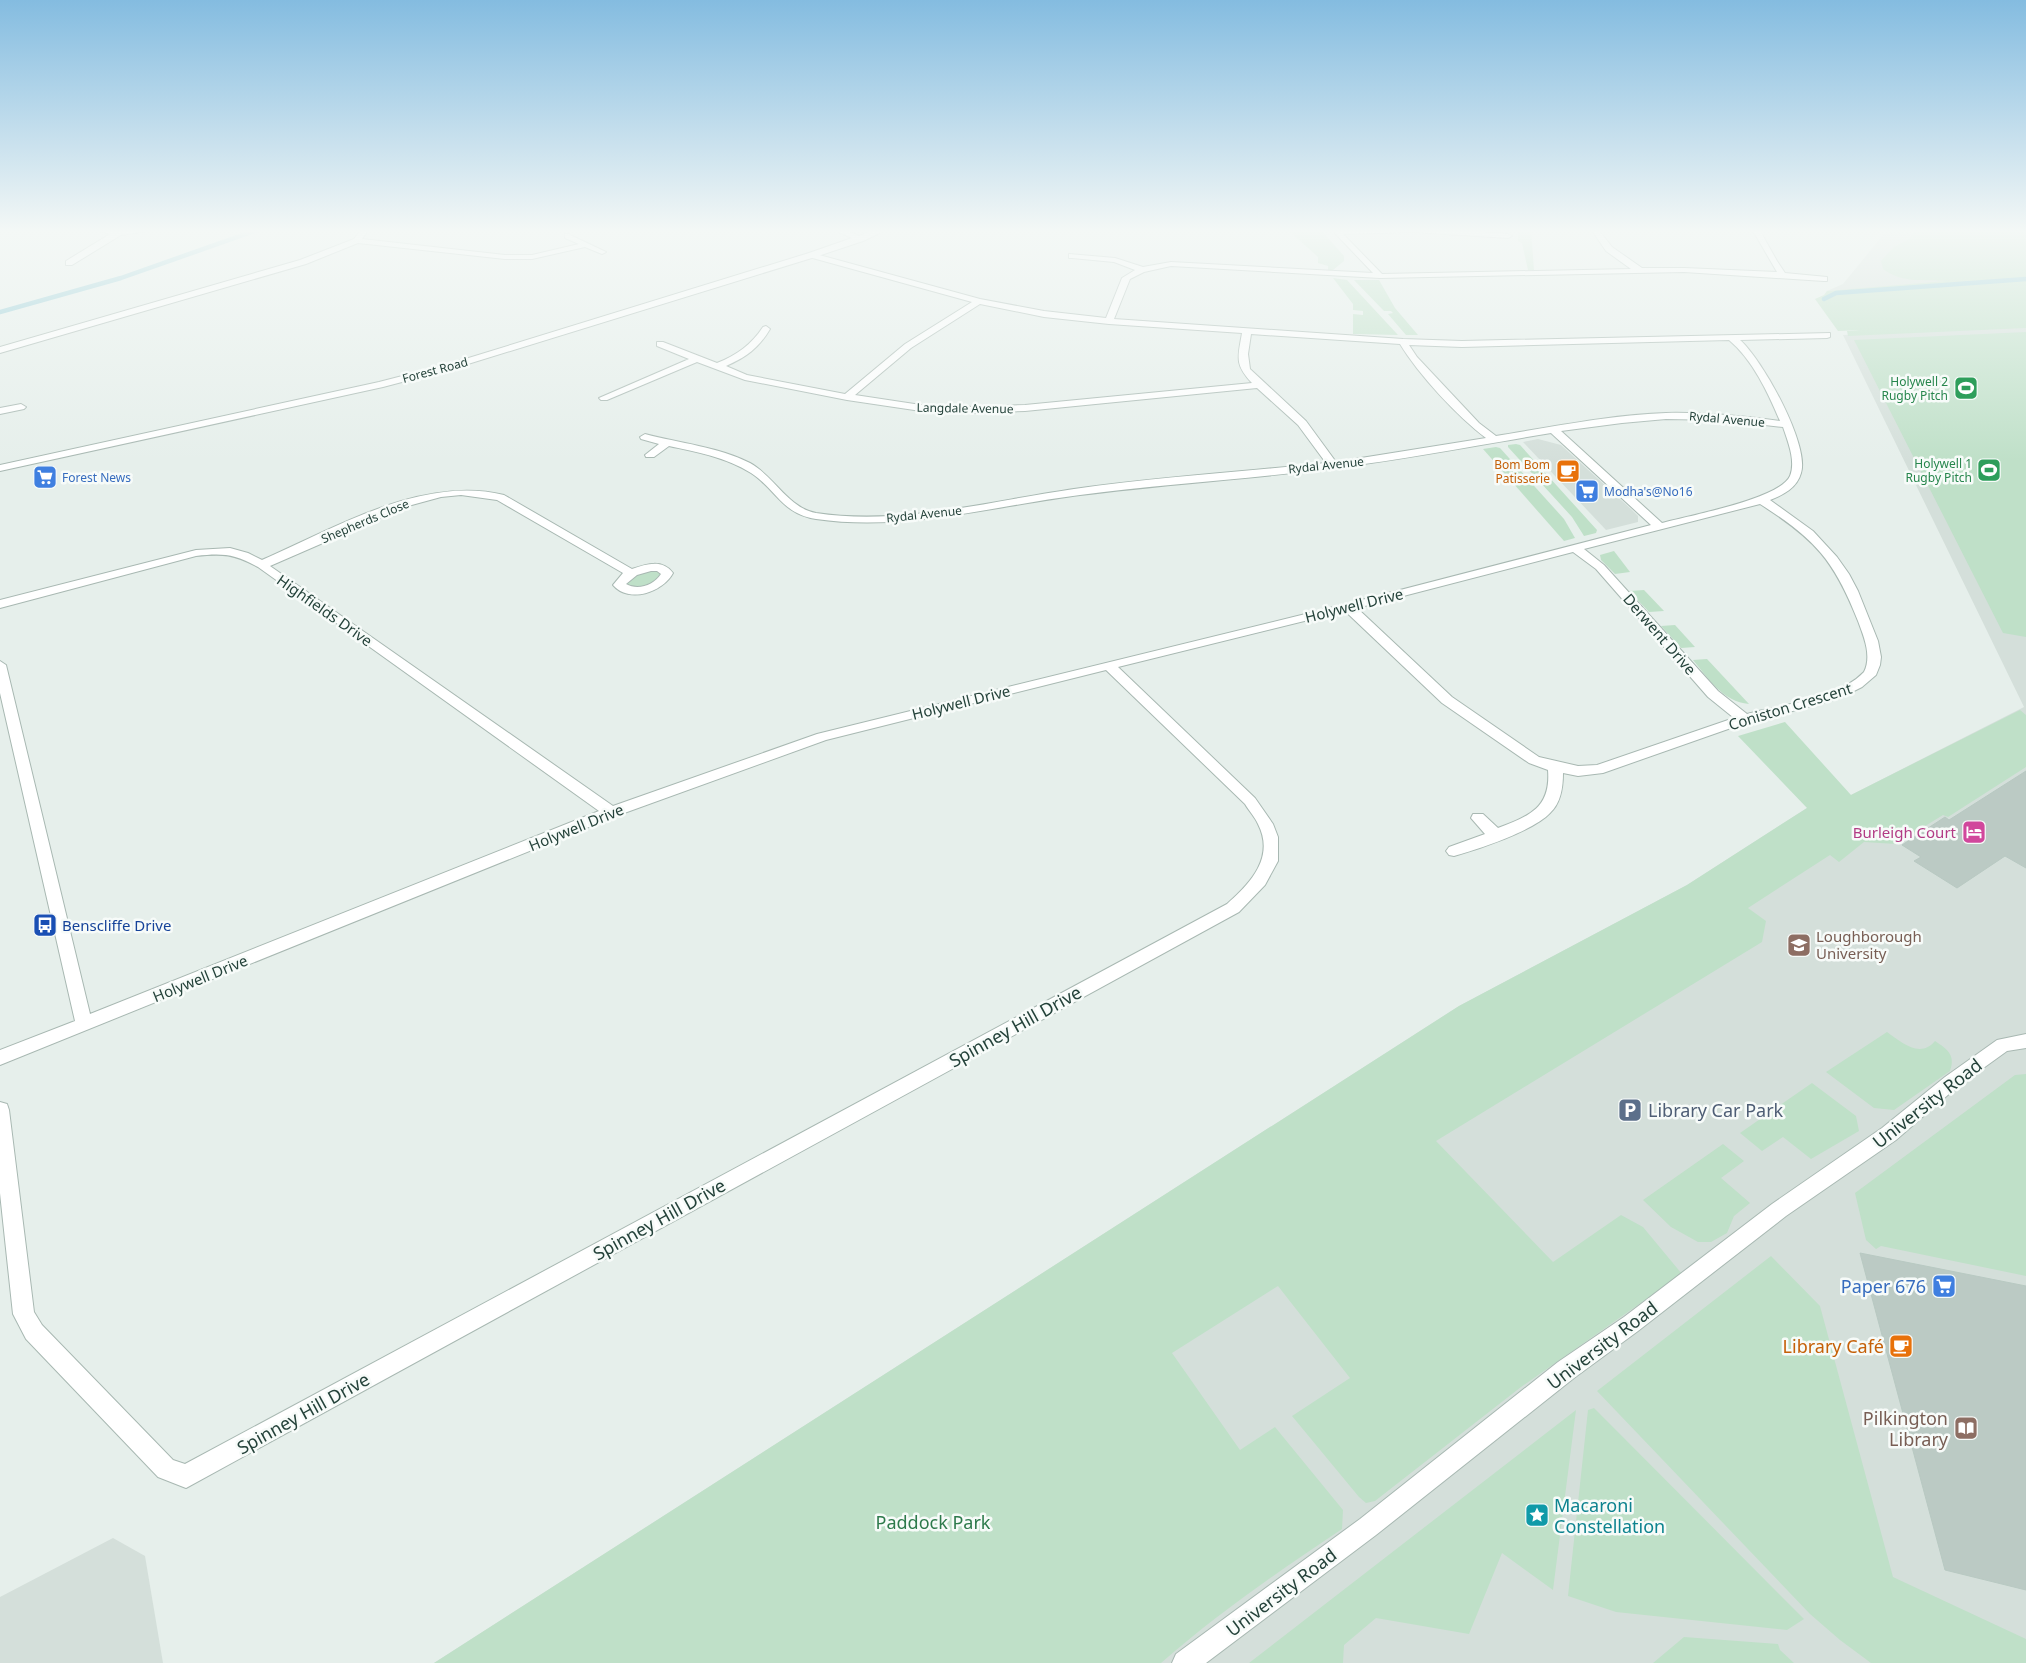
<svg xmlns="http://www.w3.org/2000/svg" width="2026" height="1663" font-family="'Noto Sans',sans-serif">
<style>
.built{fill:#d4dfda}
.green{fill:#bfe0c8}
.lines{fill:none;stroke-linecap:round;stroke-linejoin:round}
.stream{stroke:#8ec9d4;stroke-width:4.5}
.building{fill:#bbcac4;stroke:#b8c9c2}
.minor-casing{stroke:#a8b8b2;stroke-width:2}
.tertiary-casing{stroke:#a8b8b2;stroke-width:2}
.minor{fill:#fff;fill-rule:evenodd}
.tertiary{fill:#fff;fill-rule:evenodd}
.labels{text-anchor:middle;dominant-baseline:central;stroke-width:5;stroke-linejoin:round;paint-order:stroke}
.far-street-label{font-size:12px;fill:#24423a;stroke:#f7fbf9}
.far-leisure-label{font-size:12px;fill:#27864d;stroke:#f7fbf9;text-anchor:end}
.far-food-label{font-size:12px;fill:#c56008;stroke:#f7fbf9;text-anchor:end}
.far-shop-label{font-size:12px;fill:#366cbe;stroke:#f7fbf9;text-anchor:start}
.street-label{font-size:15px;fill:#24423a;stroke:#f7fbf9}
.hotel-label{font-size:15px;fill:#b23c85;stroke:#f7fbf9;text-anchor:end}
.transit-label{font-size:15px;fill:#164399;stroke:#f7fbf9;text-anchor:start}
.education-label{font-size:15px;fill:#785e54;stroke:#f7fbf9;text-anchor:start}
.near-street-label{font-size:18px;fill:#24423a;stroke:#f7fbf9}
.near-service-label{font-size:18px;fill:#4e5e75;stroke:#f7fbf9;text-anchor:start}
.near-shop-label{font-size:18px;fill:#366cbe;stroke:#f7fbf9;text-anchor:end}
.near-food-label{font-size:18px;fill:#c56008;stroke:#f7fbf9;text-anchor:end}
.near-education-label{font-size:18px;fill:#785e54;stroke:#f7fbf9;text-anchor:end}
.near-culture-label{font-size:18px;fill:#0d838f;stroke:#f7fbf9;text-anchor:start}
.near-park-label{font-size:18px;fill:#2d7a4b;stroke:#f7fbf9}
</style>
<rect width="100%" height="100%" fill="#e6efeb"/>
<!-- built -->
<g class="built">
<path d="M1888,229H2026V278L1827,291L1843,284Z"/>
<path d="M2026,327V1663H434L1459,1006L1687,885L1807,808L1851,795L2024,707L1843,335Z"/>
<path d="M1538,439L1561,445L1632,510L1638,516V522L1606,530L1523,442Z"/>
<path d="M113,1538L145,1556L163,1663H0V1597Z"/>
</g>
<!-- green -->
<g class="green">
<path d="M1287,229H1320L1344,256V261L1333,270H1328V266L1318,263V257Z"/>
<path d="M1518,229H1531L1534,270H1528L1522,243L1518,241Z"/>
<path d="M1915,229H2026V328L1848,336L1847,331L1860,330L1838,331L1815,299L1824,295L1827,291L1946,281C1924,279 1903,284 1883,269L1881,261L1894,247L1911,238Z"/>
<path d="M1333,278L1347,280L1398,335L1353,334V314L1363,315V311L1353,310V304Z"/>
<path d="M1354,280H1379L1395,308L1418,335H1406L1388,314L1393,313L1391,311H1384Z"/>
<path d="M2026,332V637L2003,633L1854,340Z"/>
<path d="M1516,444L1520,445L1597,530L1596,533L1584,536L1572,517L1508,447V445Z"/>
<path d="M1496,447L1500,448L1564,519L1575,538L1564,541L1483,449Z"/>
<path d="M1614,551L1630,572L1615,574L1601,560L1600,555Z"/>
<path d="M664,569L653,586L626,591L624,577L631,573Z"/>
<path d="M1644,590L1664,611L1649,612L1629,591Z"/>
<path d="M1675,625L1695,647L1681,648L1661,626Z"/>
<path d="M1707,659L1749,704C1723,702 1708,678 1693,660Z"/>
<path d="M2020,710L2026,715V767L1948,817L1943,815L1896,844L1864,842L1839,862L1830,855L1748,908L1766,921L1762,942L1436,1141L1553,1262L1621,1215L1643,1227L1682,1274L1521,1387L1375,1501L1366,1503L1359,1497L1292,1416L1350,1378L1278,1286L1172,1353L1240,1450L1275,1427L1343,1510L1342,1529C1279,1571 1218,1613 1161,1663H434L1459,1006L1687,885L1807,808L1738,736L1785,722L1851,795Z"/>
<path d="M1887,1032C1901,1042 1920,1059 1935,1041C1947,1049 1956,1055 1950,1071L1894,1110L1874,1108L1826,1072Z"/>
<path d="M2026,1074V1276L1881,1246L1876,1249L1866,1240L1855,1193L2015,1075Z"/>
<path d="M1812,1083L1856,1116L1859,1131L1811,1159L1783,1137L1762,1151L1740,1133Z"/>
<path d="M1723,1144L1744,1161L1721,1178L1750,1203L1734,1216L1727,1233L1711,1242H1698L1671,1227L1643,1200Z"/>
<path d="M1771,1256L1820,1306L1893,1577L2026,1639V1663H1871L1840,1640L1810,1614L1597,1391Z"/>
<path d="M1594,1408L1804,1619L1787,1630L1616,1612L1568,1596L1588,1410Z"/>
<path d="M1576,1410L1553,1590L1502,1553L1469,1634L1376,1618L1344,1645L1343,1663H1249Z"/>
<path d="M1684,1637L1778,1644L1780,1650L1794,1663H1653Z"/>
</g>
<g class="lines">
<!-- stream -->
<g class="stream">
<path d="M1824,299L1836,293L2026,279"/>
<path d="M0,312L121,278L260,229"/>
</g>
</g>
<!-- building -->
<g class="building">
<path d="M2026,771V868L2005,856L1957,888L1914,861L1921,857L1902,845L1945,817L1949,820Z"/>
<path d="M1860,1253L2026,1286V1590L1945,1570Z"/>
</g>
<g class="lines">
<!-- minor casing -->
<g class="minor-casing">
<g id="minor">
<path d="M93,229H161L121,235L72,265H66V261L110,234Z"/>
<path d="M362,229H369L362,239L505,255H532L579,244L565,238V234H568L606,252L602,254L585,247L532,259H505L358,243L306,264L0,353V347L300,260L354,239Z"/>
<path d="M1331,229H1441L1508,234L1512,236L1508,238L1414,232L1343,234L1382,274L1631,269L1606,251L1591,229H1598L1612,247L1642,268H1684L1777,272L1752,229H1759L1777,261L1785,273L1827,277V281H1824L1684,272L1380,278L1171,266L1144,272L1130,279L1114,319L1403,339L1462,341L1830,333V337L1827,338L1740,340C1762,359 1810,445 1801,473C1797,488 1783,495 1770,500L1813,531L1837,557L1849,574L1858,591L1878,641L1881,657L1880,665L1876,675L1862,687L1840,698L1731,728L1603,773L1578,776L1563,773C1563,787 1561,803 1550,813C1533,831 1479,849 1454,856L1449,855L1446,851L1449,847L1485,834L1471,818L1473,814H1483L1498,828C1529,816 1551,808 1548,770L1529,763L1442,703L1345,611L1118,667L1255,798L1273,824L1278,837V861L1265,885L1239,912L186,1488L158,1477L26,1339L13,1314L0,1193V1102L7,1104L9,1110L34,1312L42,1325L173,1460L185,1464L1227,904C1251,883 1275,857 1258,824C1255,817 1249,811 1245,804L1106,670L826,740L616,816L0,1065V1050L75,1021L0,693V661L6,665L90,1014L599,811L258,567C234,554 223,553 196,556L0,608V600L196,550L230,548L248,553L262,560C335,528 423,475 504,495L632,569C647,564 662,559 673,573C663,592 629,604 613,585L623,573L497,500L461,495L441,497L408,506L270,566L613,806L817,734L1346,604L1651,525L1551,433C1479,445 1407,459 1335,468C1250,479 1164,484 1080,495C993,506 904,532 816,519C782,514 776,489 751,473C726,457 696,452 669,446L654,457H646L645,455L659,444L641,439L640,437L645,434C679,443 719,447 750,463C774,476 788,508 816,513C901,526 990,501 1074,489C1158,477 1242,472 1326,463L1298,425L1257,388L1025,411L976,413L921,411L847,400L745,380L697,362L607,400H601L599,398L689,359L657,346V342H663L717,363C737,355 751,345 763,327L766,326L770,329C759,348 745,358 726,366L747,375L845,394L905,344L972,302L809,257V253H812L980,299L1044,311L1106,318L1122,278L1135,270L1114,262L1072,258H1069V254L1115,258L1143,267L1171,262L1373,273ZM980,304L1044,317L1109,324L1242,333C1238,357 1234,364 1252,383L1025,405L976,407L921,405L855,395L911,348ZM1251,334L1400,344C1419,375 1457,416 1486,438L1336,462L1306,421L1250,369L1248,354ZM1729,340C1753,360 1768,393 1780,421C1742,416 1704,412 1666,413C1609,415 1552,427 1496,436L1479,423L1417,357L1409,345L1462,347ZM1666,419L1721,420L1783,427C1788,442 1796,461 1790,476C1780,499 1687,516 1662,523L1561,431L1622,423ZM1760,504C1815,539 1834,560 1858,621C1864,637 1872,656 1864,672C1837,700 1783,704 1747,714L1718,691L1604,565L1584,549ZM1573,552L1596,569L1708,697L1734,718L1597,765L1578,766L1539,757L1452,697L1357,608ZM651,571H657L661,574C654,585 638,591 626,584L637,575Z"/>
<path d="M21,404L26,407L24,409L0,414V408Z"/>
<path d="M2026,1034V1048L2007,1051L1957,1087L1896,1140L1786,1216L1638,1331L1574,1378L1376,1535L1206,1663H1172L1176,1654L1360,1519L1558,1362L1624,1317L1772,1204L1882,1128L1945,1077L1997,1040Z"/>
</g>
</g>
<!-- tertiary casing -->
<g class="tertiary-casing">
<path id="tertiary" d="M832,229H843L859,236L876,229H888L863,241L815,257L455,368L383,387L0,471V465L379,382L449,364L809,253L852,238Z"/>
</g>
<!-- minor -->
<use href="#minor" class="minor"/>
<!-- tertiary -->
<use href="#tertiary" class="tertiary"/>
</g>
<!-- sky -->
<linearGradient id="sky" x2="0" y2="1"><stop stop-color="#84bce0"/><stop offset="0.5" stop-color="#f4f8f6"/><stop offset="1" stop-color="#f4f8f6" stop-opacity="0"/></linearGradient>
<rect width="2026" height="462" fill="url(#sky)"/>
<!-- icons -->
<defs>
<g id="stadium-square" transform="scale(1.25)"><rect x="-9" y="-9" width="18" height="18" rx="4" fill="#2e9e5b" stroke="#f7fbf9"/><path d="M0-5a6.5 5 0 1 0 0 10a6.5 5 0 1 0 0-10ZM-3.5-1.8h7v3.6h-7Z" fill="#fff"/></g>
<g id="cafe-square" transform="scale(1.25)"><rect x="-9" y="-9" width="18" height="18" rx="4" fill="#e8710a" stroke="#f7fbf9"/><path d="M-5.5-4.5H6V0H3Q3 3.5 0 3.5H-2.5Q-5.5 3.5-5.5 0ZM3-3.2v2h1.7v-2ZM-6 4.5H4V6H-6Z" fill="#fff"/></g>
<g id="supermarket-square" transform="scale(1.25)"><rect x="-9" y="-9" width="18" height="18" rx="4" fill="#3f7fe0" stroke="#f7fbf9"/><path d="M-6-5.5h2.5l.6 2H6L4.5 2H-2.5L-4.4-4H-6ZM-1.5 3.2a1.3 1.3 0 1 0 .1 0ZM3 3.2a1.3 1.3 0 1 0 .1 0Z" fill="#fff"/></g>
<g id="hotel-square" transform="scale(1.25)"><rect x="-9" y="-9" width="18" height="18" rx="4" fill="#d1479c" stroke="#f7fbf9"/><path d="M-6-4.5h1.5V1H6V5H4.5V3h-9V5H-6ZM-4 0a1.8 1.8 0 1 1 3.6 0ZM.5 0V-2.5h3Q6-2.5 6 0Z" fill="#fff"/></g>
<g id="bus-square" transform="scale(1.25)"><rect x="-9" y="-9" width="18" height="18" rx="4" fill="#1a4fb4" stroke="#f7fbf9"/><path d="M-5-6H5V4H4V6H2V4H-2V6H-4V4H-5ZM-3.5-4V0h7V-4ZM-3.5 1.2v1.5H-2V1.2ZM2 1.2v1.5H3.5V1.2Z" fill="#fff"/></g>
<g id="university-square" transform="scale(1.25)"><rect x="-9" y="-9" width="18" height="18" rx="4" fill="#8d6e63" stroke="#f7fbf9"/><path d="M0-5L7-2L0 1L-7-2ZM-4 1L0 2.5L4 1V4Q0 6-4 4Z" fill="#fff"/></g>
<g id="parking-square" transform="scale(1.25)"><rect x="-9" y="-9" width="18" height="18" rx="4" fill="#5c6f8a" stroke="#f7fbf9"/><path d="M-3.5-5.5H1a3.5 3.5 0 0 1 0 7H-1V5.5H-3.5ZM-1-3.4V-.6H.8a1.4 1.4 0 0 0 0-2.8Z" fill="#fff"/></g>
<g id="library-square" transform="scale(1.25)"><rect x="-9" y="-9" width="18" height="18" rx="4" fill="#8d6e63" stroke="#f7fbf9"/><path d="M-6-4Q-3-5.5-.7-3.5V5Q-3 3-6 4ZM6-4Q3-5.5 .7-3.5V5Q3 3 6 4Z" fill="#fff"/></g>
<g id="sight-square" transform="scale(1.25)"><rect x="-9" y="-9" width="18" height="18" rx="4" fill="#0f9aa8" stroke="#f7fbf9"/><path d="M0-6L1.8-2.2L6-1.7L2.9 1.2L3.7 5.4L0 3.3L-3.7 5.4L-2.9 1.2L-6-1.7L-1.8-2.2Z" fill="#fff"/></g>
</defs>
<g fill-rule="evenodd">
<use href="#stadium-square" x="1966" y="388"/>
<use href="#stadium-square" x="1989" y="470"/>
<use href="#cafe-square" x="1568" y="471"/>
<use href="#supermarket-square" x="45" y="477"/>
<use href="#supermarket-square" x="1587" y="491"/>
<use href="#hotel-square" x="1974" y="832"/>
<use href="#bus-square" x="45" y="925"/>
<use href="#university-square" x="1799" y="945"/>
<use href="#parking-square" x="1630" y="1110"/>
<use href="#supermarket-square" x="1944" y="1286"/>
<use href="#cafe-square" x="1901" y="1346"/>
<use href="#library-square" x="1966" y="1428"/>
<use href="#sight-square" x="1537" y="1515"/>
</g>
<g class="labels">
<!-- far-street labels -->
<g class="far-street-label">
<text transform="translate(435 370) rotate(-15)">Forest Road</text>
<text transform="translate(965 408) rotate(1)">Langdale Avenue</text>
<text transform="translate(1727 419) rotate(5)">Rydal Avenue</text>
<text transform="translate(1326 465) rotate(-6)">Rydal Avenue</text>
<text transform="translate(924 514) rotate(-6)">Rydal Avenue</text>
<text transform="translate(365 521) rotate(-23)">Shepherds Close</text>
</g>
<!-- far-leisure labels -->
<g class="far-leisure-label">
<text x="1948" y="381">Holywell 2<tspan x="1948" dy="14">Rugby Pitch</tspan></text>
<text x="1972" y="463">Holywell 1<tspan x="1972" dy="14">Rugby Pitch</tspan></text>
</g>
<!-- far-food labels -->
<g class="far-food-label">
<text x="1550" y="464">Bom Bom<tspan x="1550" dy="14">Patisserie</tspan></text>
</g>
<!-- far-shop labels -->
<g class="far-shop-label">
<text x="62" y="477">Forest News</text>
<text x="1604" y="491">Modha's@No16</text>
</g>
<!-- street labels -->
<g class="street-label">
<text transform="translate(1354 605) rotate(-14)">Holywell Drive</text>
<text transform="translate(325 610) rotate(35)">Highfields Drive</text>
<text transform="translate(1660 634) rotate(49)">Derwent Drive</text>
<text transform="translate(961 702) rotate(-14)">Holywell Drive</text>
<text transform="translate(1790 706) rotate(-17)">Coniston Crescent</text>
<text transform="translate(576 827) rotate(-22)">Holywell Drive</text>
<text transform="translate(200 978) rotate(-22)">Holywell Drive</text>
</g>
<!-- hotel labels -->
<g class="hotel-label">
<text x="1956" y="832">Burleigh Court</text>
</g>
<!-- transit labels -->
<g class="transit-label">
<text x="62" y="925">Benscliffe Drive</text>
</g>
<!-- education labels -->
<g class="education-label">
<text x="1816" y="936">Loughborough<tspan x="1816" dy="17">University</tspan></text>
</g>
<!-- near-street labels -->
<g class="near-street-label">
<text transform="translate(1015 1026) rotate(-29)">Spinney Hill Drive</text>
<text transform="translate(1927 1103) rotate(-38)">University Road</text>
<text transform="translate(659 1219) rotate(-29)">Spinney Hill Drive</text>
<text transform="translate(1602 1345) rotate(-37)">University Road</text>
<text transform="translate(303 1413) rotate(-29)">Spinney Hill Drive</text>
<text transform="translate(1281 1592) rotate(-37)">University Road</text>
</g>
<!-- near-service labels -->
<g class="near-service-label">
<text x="1648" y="1110">Library Car Park</text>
</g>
<!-- near-shop labels -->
<g class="near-shop-label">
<text x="1926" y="1286">Paper 676</text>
</g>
<!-- near-food labels -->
<g class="near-food-label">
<text x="1884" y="1346">Library Café</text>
</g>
<!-- near-education labels -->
<g class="near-education-label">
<text x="1948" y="1418">Pilkington<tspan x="1948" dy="21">Library</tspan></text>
</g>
<!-- near-culture labels -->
<g class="near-culture-label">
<text x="1554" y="1505">Macaroni<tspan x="1554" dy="21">Constellation</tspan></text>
</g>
<!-- near-park labels -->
<g class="near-park-label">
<text x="933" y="1522">Paddock Park</text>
</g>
</g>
</svg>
